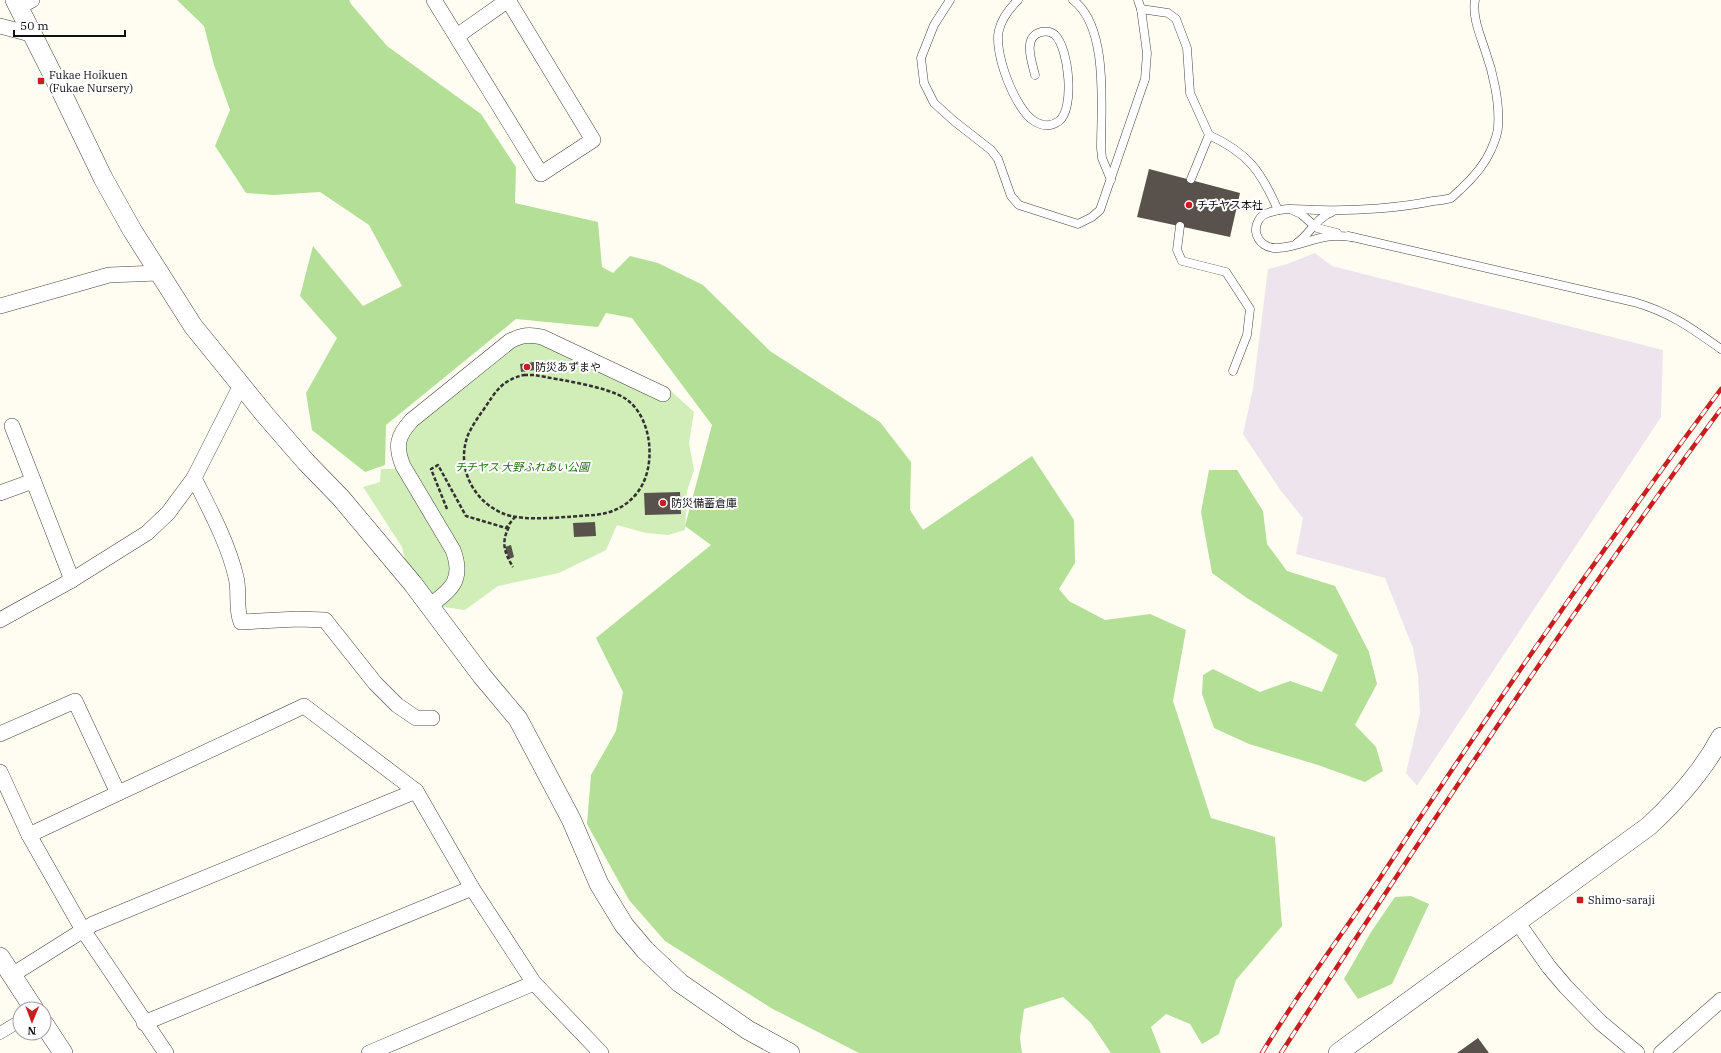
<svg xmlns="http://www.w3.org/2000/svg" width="1721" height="1053" font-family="'IBM Plex Serif','Noto Sans JP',serif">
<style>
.industrial{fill:#eee4ee}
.green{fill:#d1edb8}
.forest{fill:#b4df96}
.building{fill:#59514b}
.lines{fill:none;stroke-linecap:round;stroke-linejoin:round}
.service-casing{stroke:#434343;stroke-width:9}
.pedestrian-casing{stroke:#434343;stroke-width:13}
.minor-casing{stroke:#434343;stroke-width:16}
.tertiary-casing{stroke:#434343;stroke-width:20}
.path{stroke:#323232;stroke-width:2.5;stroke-dasharray:4 2;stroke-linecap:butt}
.service{stroke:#fff;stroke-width:8}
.pedestrian{stroke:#fff;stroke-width:12}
.minor{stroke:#fff;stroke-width:15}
.tertiary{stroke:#fff;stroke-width:19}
.rail-casing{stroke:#ca1d1e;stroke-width:4.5}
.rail{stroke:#fff;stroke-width:3;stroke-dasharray:9;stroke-linecap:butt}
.poi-dot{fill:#ca1d1e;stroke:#fff;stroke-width:1.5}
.labels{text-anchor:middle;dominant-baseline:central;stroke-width:4;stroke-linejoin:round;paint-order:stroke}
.poi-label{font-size:11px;fill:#101010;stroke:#fff;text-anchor:start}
.park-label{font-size:11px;font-style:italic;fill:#286d1a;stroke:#fff}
</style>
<rect width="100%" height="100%" fill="#fffdf2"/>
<!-- industrial -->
<path class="industrial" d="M1315,253L1332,266L1663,350L1661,417L1417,786L1406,773L1420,713L1418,676L1413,648L1385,578L1296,554L1303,518L1281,491L1243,434L1253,389L1268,269L1287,264Z"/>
<!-- green -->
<path class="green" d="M532,328L544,331L666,388L671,391L694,412L689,443L694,470L687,491L685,530L668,535L646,533L617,525L606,550L559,573L498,586L465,610L443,607L405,560L402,547L363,487L380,482L381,469H396C388,446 391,433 407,415L507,335L518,329Z"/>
<!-- forest -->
<g class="forest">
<path d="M177,0H349L351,4L387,46L481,114L516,167L515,203L598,222L602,267L613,273L630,256L658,263L703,285L770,351L880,422L911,462L910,510L923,530L1032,456L1074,520L1075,563L1059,589L1069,601L1105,620L1150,614L1186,630L1173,701L1211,818L1275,837L1282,926L1236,980L1219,1034L1202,1044L1190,1024L1166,1014L1151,1027L1161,1053H1111L1090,1022L1063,997L1024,1009L1020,1038L1022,1053H859L771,1008L665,941L629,900L587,824L591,775L616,731L623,692L596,638L711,545L685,526L712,425L632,318L606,313L598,327L516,319L386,425L385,465L365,472L312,430L306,393L337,338L300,296L313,246L363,306L402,286L369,225L320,192L273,195L246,193L215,146L230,110L214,65L204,26Z"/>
<path d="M1209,470H1237L1263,511L1267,544L1287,571L1335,586L1369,652L1377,684L1355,725L1376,747L1383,771L1365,782L1318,765L1249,744L1214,728L1202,694L1203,675L1213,669L1260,692L1290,681L1322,692L1338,655L1247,598L1212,573L1201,512Z"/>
<path d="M1411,896L1429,904L1392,984L1358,999L1344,979L1371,932L1395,897Z"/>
</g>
<!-- building -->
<g class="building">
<path d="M1149,169L1240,193L1230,237L1137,217Z"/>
<path d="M534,362L535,370L521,372L520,364Z"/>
<path d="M680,492L681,514L645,515L644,493Z"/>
<path d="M595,522L596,536L574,537L573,523Z"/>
<path d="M511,545L514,557L509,559L505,547Z"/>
<path d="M1478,1038L1489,1053H1457Z"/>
</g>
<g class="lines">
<!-- service casing -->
<g class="service-casing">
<g id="service">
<path d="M950,0L934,25L921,58L924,83L934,103L954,121L991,150L998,159L1011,196L1019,205L1078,224L1092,217L1100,210L1145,79L1147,53L1141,9L1138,0"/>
<path d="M1018,0C1009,9 1002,18 999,30C993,52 1015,109 1034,121C1042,126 1051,127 1059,121C1075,109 1069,48 1055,35C1051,31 1046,31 1041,32C1022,37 1032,62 1035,75"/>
<path d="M1073,0C1109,27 1101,107 1101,148L1102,158L1111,180"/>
<path d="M1141,9L1168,13L1176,19L1187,48L1190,93L1209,135C1248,153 1261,171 1278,210"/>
<path d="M1191,179L1209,135"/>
<path d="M1292,210L1301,214L1317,228L1337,233"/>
<path d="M1180,226L1177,250L1182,261L1226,272L1250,309L1247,335L1233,371"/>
<path d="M1348,236L1634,302C1671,313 1690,327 1721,349"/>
<path d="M1352,237C1343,236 1334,235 1325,237C1309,240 1295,247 1278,248C1268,249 1258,243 1256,232C1255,224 1260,215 1268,213C1286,206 1303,210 1321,210C1355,211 1400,208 1433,201C1438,200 1446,200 1451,198C1454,196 1457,192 1460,190C1473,178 1484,166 1491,150C1494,143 1498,134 1498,127C1500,103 1493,72 1485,50C1480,35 1472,16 1475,0"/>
<path d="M1297,243C1310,234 1316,218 1332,212"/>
</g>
</g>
<!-- pedestrian casing -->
<g class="pedestrian-casing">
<path id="pedestrian" d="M0,1033L20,1021"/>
</g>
<!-- minor casing -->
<g class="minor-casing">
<g id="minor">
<path d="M434,0L541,174L593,140L508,0"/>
<path d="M19,7L32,0"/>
<path d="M0,26L34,35"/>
<path d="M457,36L508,0"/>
<path d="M0,306L109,275L158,273"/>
<path d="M12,426L72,580"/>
<path d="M194,478C210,510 228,543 236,577C240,592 235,607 241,622L298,619L325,620L375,683L397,705L416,718H432"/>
<path d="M0,493L33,481"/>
<path d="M429,606C452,590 464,579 453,550L403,466C395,446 397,436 412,420L510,341C522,335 529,334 542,337L663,394"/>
<path d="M0,620L72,580L147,533L168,513L194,478L241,385"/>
<path d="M0,734L75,701L118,793"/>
<path d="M0,772L29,835L83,930L166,1053"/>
<path d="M29,835L304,706L416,791L472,888L534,983L601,1053"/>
<path d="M1518,923L1549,967L1566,987L1600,1022L1637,1053"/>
<path d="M12,975L93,924L416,791"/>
<path d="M144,1023L472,888"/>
<path d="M369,1053L534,983"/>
<path d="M1661,1053L1721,1000"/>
</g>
</g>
<!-- tertiary casing -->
<g class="tertiary-casing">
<g id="tertiary">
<path d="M15,0L63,95L103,178L132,230L193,326L266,416L306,462L341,498L413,584L482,676L518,719L571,819L599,884L624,925L645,950L680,983L748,1030L790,1053"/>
<path d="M0,957L34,1009"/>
<path d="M44,1024L63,1053"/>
<path d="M1338,1053L1649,826C1677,800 1703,771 1721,737"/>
</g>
</g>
<!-- path -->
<g class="path">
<path d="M524,375H535C559,380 607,386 626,399C653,418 657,468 637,493C626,507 612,513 595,515C570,516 523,523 502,513C472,500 456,466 468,435C472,426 478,417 484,409C496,391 502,380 524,375Z"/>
<path d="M447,509L431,469L438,465L466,516L506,528L515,517"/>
<path d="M509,527C501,542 504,552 513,567"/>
</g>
<!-- service -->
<use href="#service" class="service"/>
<!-- pedestrian -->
<use href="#pedestrian" class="pedestrian"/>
<!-- minor -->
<use href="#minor" class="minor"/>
<!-- tertiary -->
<use href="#tertiary" class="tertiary"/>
<!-- rail casing -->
<g class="rail-casing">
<g id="rail">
<path d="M1262,1053C1298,993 1341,936 1380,878C1489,712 1602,549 1721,389"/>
<path d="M1281,1053C1377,905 1474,758 1575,613C1623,544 1671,476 1721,409"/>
</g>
</g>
<!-- rail -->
<use href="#rail" class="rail"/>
</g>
<!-- markers -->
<g class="poi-dot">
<rect x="37" y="77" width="8" height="8" rx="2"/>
<circle cx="1189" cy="205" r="4"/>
<circle cx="527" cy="367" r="4"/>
<circle cx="663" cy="503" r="4"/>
<rect x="1576" y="896" width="8" height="8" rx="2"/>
</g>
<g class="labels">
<!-- poi labels -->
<g class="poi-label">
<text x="49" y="75">Fukae Hoikuen<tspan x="49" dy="13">(Fukae Nursery)</tspan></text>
<text x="1197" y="205">チチヤス本社</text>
<text x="535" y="367">防災あずまや</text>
<text x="671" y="503">防災備蓄倉庫</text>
<text x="1588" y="900">Shimo-saraji</text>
</g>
<!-- park labels -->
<g class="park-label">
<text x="522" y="467">チチヤス 大野ふれあい公園</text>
</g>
</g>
<!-- north arrow -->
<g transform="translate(32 1021) rotate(181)"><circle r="19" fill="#ffffff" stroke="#9f9f9f"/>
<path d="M0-3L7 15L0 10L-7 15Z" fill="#ca1d1e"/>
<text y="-6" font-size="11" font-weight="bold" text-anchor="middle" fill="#101010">N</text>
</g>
<!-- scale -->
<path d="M14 30v6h111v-6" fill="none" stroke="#101010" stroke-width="2"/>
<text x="20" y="30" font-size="12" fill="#101010" stroke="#ffffff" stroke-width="3" paint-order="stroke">50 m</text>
</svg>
